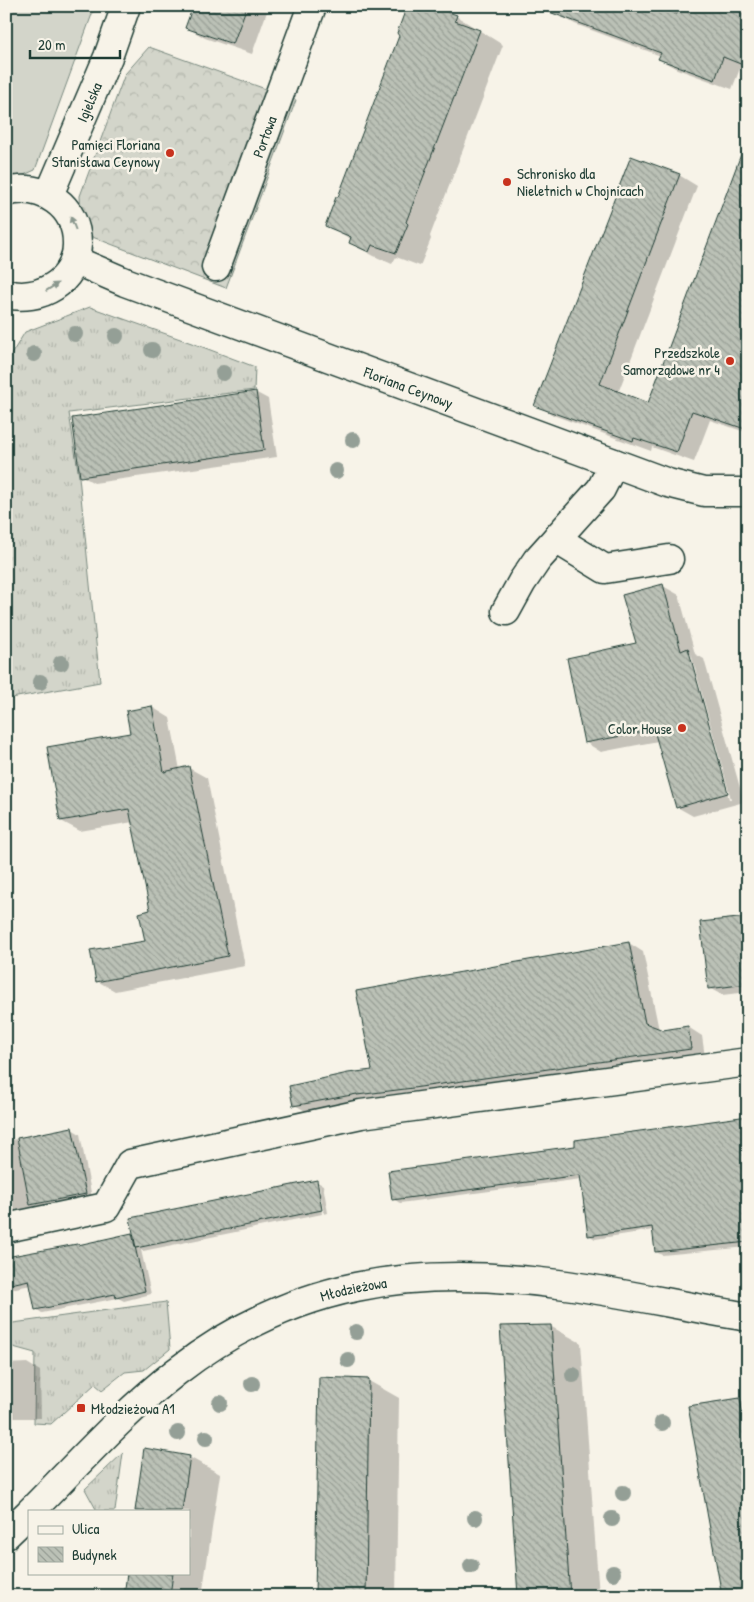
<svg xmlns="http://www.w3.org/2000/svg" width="754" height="1602" font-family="'Patrick Hand',sans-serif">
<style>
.grass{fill:url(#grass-tufts);stroke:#79897f}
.forest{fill:url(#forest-crowns);stroke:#79897f}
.garden{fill:#d3d5ca;stroke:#79897f}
.shadow{fill:#0003;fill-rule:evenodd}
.building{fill:url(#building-back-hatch);stroke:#1f3d34}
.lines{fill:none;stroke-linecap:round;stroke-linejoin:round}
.minor-casing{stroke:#1f3d34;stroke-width:31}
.minor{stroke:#f7f3e8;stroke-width:28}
.tree{fill:#949f96}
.oneway{fill:#8b988e}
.poi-dot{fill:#c8321e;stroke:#f7f3e8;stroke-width:2}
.labels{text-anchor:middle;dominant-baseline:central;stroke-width:5;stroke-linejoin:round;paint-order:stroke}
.street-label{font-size:15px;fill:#1f3d34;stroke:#f7f3e8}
.poi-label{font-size:15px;fill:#1f3d34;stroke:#f7f3e8;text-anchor:end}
</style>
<defs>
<pattern id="grass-tufts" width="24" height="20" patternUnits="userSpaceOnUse" patternTransform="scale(1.25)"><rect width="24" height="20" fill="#d3d5ca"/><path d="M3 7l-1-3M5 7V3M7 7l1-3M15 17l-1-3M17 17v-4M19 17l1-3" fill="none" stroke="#b5b8ae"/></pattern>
<pattern id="forest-crowns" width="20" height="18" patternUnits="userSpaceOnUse" patternTransform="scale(1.25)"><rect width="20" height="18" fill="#d3d5ca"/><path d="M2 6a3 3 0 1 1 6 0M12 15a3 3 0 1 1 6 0" fill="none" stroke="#b5b8ae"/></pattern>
<pattern id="building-back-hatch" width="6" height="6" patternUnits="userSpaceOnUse" patternTransform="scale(1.25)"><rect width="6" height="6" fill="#bbc1b6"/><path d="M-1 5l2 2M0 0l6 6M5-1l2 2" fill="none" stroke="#979e95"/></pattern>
</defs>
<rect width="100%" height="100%" fill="#f7f3e8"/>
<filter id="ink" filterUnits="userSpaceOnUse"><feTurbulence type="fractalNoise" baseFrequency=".02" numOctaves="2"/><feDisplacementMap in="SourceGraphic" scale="10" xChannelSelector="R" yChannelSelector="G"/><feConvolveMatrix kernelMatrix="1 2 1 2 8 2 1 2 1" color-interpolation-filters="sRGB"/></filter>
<g filter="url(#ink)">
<!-- grass -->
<g class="grass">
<path d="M90,307L200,346L255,367L254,390L69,413L79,477L100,682L6,699V363L25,332Z"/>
<path d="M166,1302L170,1349L144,1370L125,1372L102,1390L95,1384L51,1424L34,1423L35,1353L6,1345V1324Z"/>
<path d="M123,1453L115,1511H97L85,1489Z"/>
</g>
<!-- forest -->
<path class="forest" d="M149,47L296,100L226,288L82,233L80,196L125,74Z"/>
<!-- garden -->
<path class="garden" d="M6,6H95L35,170L6,183Z"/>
<!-- shadow -->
<g class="shadow">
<path d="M194,6H269L252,54L205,38L186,27Z"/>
<path d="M560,6H748V69L741,66L732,89L677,69L659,59L661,56L575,24L557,14Z"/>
<path d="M435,14L456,16L503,45L430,236L431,239L420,266L396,257L392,264L374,256L350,243L351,239L326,225L339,198Z"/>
<path d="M748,141V433L710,420L694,462L652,447L651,451L553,415L536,405L679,175L697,186L618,393L648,405Z"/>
<path d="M255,392L268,399L277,457L94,483L82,476Z"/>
<path d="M663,586L679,595L695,654L704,659L744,802L693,816L677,807L658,741L601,752L585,742L637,644ZM688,654H691L731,799H729Z"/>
<path d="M152,707L170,718L180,770L189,768L207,778L245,966L115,991L97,981L146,942L152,911L133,822L80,831L61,821Z"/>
<path d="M748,918V992L722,995L709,988Z"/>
<path d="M629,943L643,952L659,1030L662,1031L688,1027L702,1036L705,1057L309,1113L295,1105L373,1071Z"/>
<path d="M748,1118V1247L662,1255L656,1252L653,1230L595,1239L589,1235L581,1179L400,1203L393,1199L577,1147Z"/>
<path d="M72,1129L80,1134L92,1198L6,1214V1141Z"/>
<path d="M317,1182L323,1185L328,1213L324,1214L319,1184H317L322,1214L143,1251L141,1250L151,1294L124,1301L118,1298L42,1313L36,1309L31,1285L6,1290V1258L79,1246L132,1234L135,1236Z"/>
<path d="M550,1326L581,1343L599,1596H520Z"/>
<path d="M27,1363L40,1371L41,1418H14L6,1414V1364Z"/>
<path d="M320,1378L369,1381L399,1398L396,1596H316Z"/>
<path d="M739,1399L748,1404V1596Z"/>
<path d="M189,1457L220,1474L202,1596H125L128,1573H189V1511H136Z"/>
</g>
<!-- building -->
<g class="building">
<path d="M193,6H247L233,44L185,28Z"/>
<path d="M407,6H415L435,13L437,8L457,15L455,21L480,30L406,222L408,224L396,253L372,245L369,252L349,243L351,237L325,226L336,197H338L399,36L397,33Z"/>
<path d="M542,6H657L677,14L680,6H748V67L723,57L715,80L658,59L661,53L541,9Z"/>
<path d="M746,141L748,142V430L692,411L677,452L634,438L633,441L534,406L631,156L680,174L600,384L648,403Z"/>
<path d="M256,391L264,450L80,477L72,418Z"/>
<path d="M663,584L681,651L688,648L728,793L676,808L654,730L584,743L567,658L636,643L622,595Z"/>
<path d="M152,706L164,772L189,766L228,956L96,982L90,950L145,941L139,913L150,910L129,809L60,821L47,747L130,733L126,711Z"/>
<path d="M748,917V984L708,989L700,922Z"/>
<path d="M629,942L645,1023L663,1030L688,1026L691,1049L413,1088L357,1095V1094L293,1106L289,1086L348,1073L372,1070L356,991Z"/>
<path d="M748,1116V1242L655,1252L652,1227L588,1236L580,1175L392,1200L388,1171L575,1146V1140Z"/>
<path d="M72,1127L86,1194L30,1205L17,1138Z"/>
<path d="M317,1180L322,1210L136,1248L130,1218Z"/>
<path d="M132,1233L145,1291L116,1298L115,1294L35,1310L29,1280L6,1285V1257L77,1244L78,1245Z"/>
<path d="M551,1325L570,1596H518L500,1326Z"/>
<path d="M319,1377L369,1379L366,1596H315Z"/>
<path d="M740,1398L748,1443V1596H722L688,1406Z"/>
<path d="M144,1448L190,1456L182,1511H135Z"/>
<path d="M127,1573H173L170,1596H124Z"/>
</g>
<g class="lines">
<!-- minor casing -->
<g class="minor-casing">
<g id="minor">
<path d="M6,192C42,182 78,206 77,245C76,282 40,302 6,294"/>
<path id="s1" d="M49,195L108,57L126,6"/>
<path id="s2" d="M74,260L125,282L668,483L704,492H748"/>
<path id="s3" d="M216,267L312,6"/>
<path d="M556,539L605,569L669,559"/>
<path d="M506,611L522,582L537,560L601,489L614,463"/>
<path d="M6,1228L106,1207L130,1164L361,1114L748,1062"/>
<path id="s4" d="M31,1511C78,1464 123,1413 176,1372C293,1281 414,1265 558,1284C622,1292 684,1307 748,1317"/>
<path d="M6,1535L29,1513"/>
</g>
</g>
<!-- minor -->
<use href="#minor" class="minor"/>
</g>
<!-- trees -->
<g class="tree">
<circle cx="75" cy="334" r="8"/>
<circle cx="116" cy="336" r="8"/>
<circle cx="152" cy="350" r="8"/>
<circle cx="34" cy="354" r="8"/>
<circle cx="223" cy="373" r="8"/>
<circle cx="353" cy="440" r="8"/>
<circle cx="336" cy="471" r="8"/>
<circle cx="61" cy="663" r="8"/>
<circle cx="40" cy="682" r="8"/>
<circle cx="356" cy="1332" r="8"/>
<circle cx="348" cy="1360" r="8"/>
<circle cx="573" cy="1375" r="8"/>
<circle cx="252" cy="1384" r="8"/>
<circle cx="220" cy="1403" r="8"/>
<circle cx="662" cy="1423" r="8"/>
<circle cx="178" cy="1433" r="8"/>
<circle cx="206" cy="1438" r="8"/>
<circle cx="623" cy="1493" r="8"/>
<circle cx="475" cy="1518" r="8"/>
<circle cx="612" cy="1519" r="8"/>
<circle cx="471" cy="1566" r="8"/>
<circle cx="613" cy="1573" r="8"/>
</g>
<!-- one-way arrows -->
<defs><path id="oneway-solid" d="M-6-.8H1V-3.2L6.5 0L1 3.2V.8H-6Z" transform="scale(1.25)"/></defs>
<g class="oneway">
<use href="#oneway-solid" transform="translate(73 223) rotate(-111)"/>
<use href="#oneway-solid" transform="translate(52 287) rotate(-33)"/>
</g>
</g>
<!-- markers -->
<g class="poi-dot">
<circle cx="170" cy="153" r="5"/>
<circle cx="507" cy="182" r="5"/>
<circle cx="730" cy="361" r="5"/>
<circle cx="682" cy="728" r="5"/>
<rect x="76" y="1403" width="10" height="10" rx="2.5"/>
</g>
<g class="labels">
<!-- street labels -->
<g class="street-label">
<text stroke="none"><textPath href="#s1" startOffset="101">Igielska</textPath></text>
<text stroke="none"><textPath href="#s3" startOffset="139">Portowa</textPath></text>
<text stroke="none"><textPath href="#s2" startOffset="358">Floriana Ceynowy</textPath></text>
<text stroke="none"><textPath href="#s4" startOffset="399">Młodzieżowa</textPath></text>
</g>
<!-- poi labels -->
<g class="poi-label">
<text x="160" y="144">Pamięci Floriana<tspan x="160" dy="17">Stanisława Ceynowy</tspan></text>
<text x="517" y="173" text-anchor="start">Schronisko dla<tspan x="517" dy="17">Nieletnich w Chojnicach</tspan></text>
<text x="720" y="352">Przedszkole<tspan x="720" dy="17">Samorządowe nr 4</tspan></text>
<text x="672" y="728">Color House</text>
<text x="91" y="1408" text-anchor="start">Młodzieżowa A1</text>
</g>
</g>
<!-- margin -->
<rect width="754" height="1602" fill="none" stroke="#f7f3e8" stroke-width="25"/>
<rect x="12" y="12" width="729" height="1577" fill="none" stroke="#1f3d34" stroke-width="2" filter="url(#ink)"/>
<!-- legend -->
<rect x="28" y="1510" width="162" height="65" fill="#f7f3e8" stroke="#a1aaa0"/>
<rect x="38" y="1526" width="25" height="8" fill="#f7f3e8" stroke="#a1aaa0"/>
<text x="72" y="1534" font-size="15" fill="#1f3d34">Ulica</text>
<rect x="38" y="1547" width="25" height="15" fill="url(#building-back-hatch)" stroke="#a1aaa0"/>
<text x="72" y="1560" font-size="15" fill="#1f3d34">Budynek</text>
<!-- scale -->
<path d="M30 50v8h90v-8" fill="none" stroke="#1f3d34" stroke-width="2.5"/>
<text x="38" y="50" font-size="15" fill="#1f3d34" stroke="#f7f3e8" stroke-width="4" paint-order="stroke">20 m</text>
</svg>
